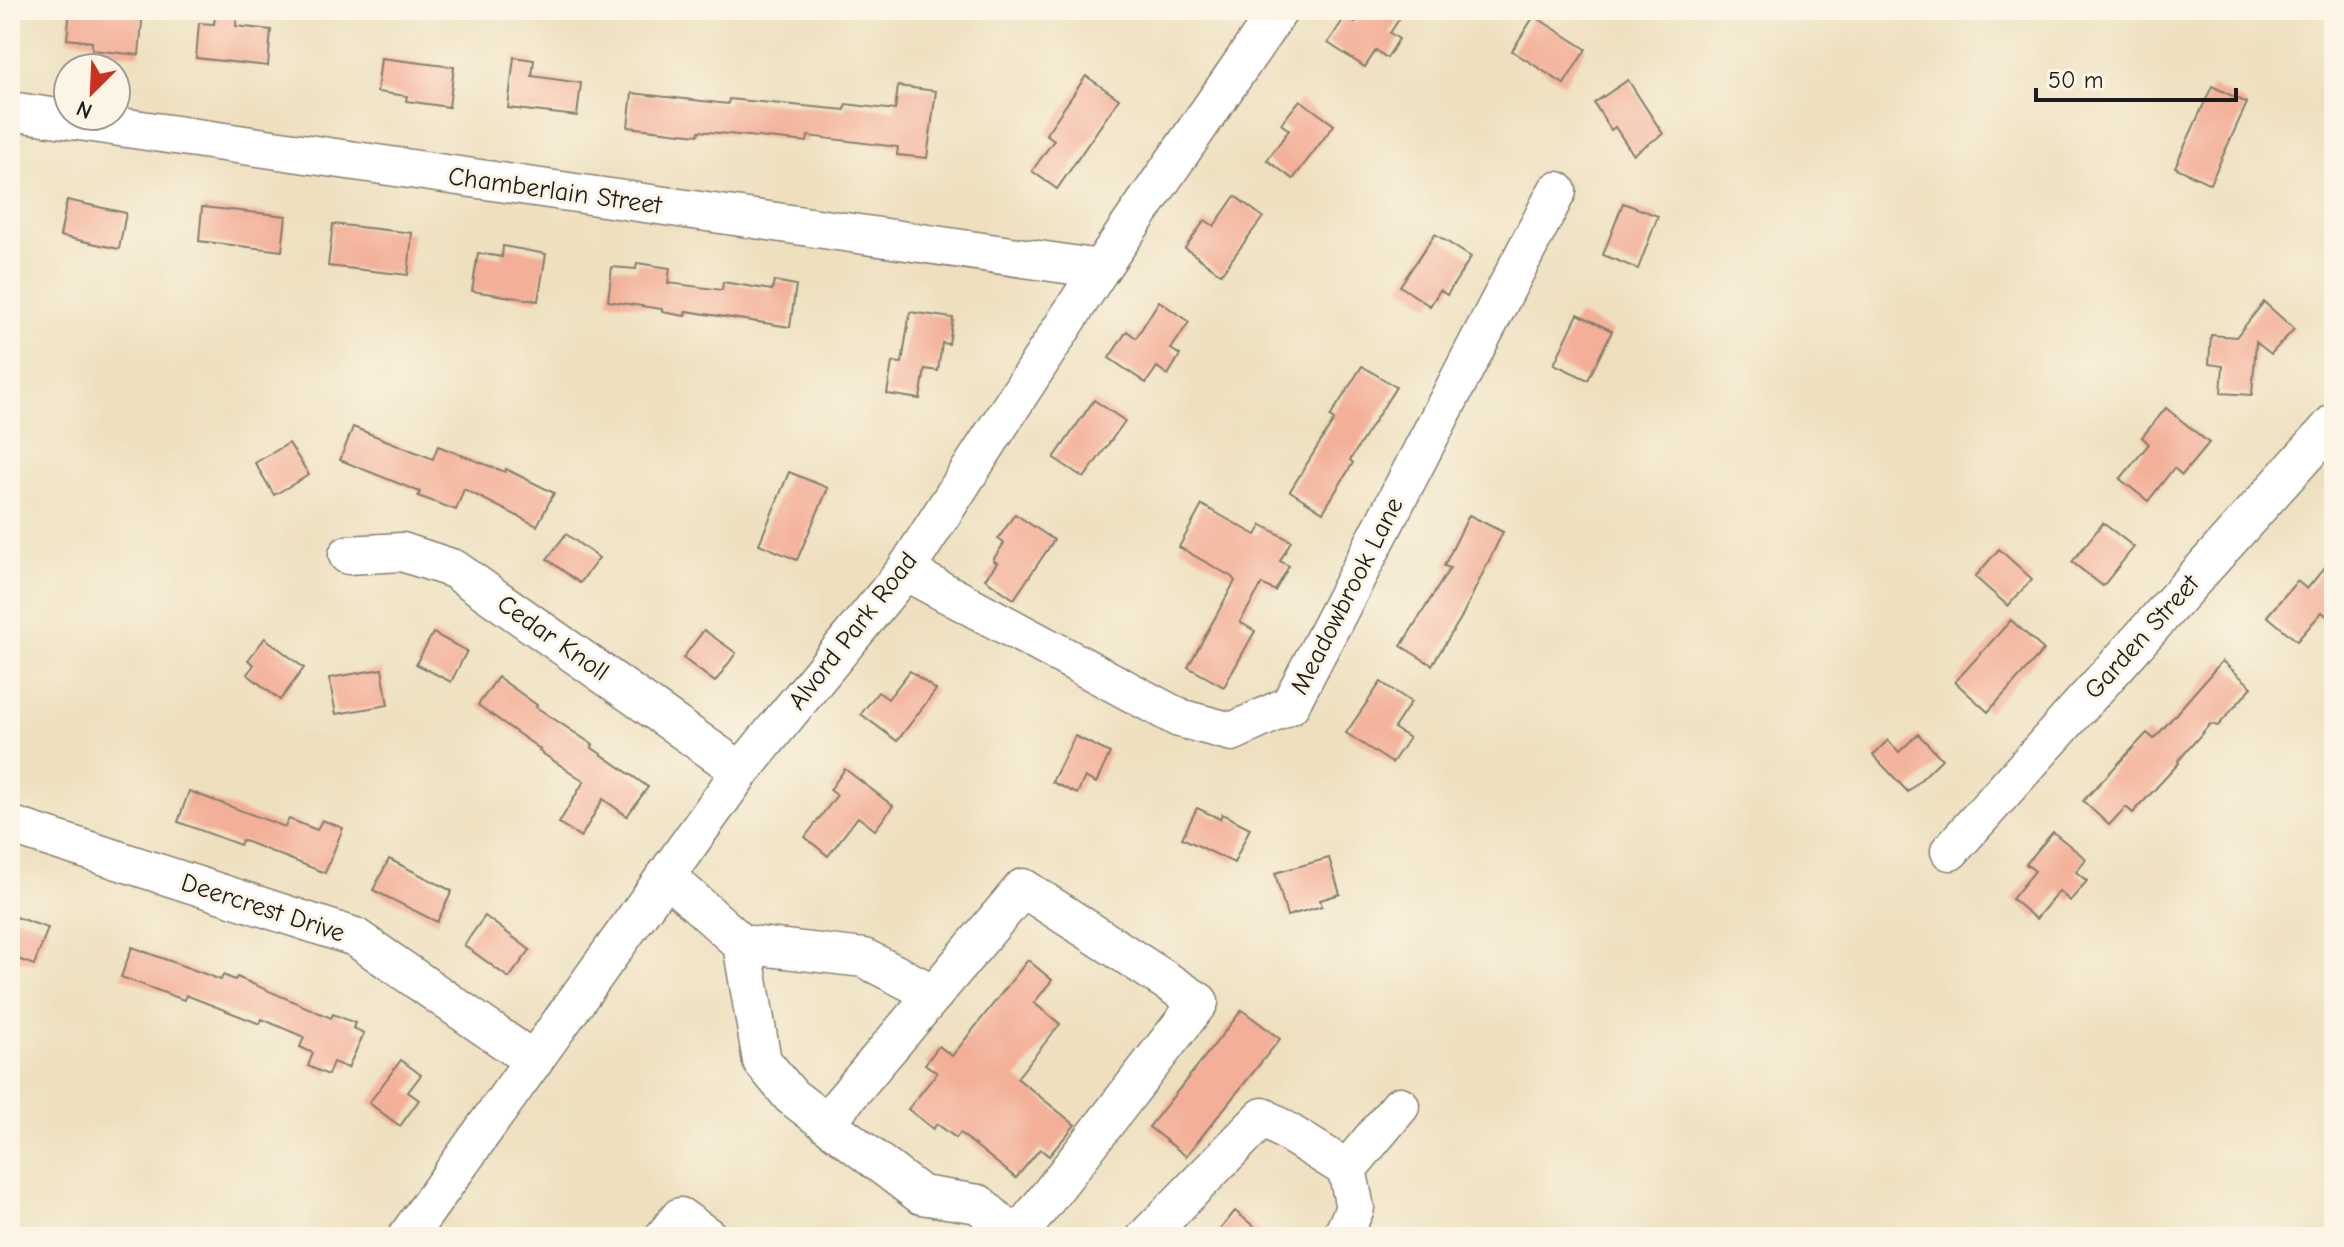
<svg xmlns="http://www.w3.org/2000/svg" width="2344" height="1247" font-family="'Comic Neue',sans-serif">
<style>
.building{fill:#f3af97}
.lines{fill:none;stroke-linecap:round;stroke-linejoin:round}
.minor-casing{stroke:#857e6e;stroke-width:41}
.minor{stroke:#fff;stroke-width:38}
.labels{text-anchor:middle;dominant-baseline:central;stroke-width:6;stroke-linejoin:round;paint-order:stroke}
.street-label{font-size:26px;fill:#1c1c1c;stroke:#fcf5e5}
</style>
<rect width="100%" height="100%" fill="#fcf5e5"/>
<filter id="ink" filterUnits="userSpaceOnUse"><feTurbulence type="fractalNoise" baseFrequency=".0125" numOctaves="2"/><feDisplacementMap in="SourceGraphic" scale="16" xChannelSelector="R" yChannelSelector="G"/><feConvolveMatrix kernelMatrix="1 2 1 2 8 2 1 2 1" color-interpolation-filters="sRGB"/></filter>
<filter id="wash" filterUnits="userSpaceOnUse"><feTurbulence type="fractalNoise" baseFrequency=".006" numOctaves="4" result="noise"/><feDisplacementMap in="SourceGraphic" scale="32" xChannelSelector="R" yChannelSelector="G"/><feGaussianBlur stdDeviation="1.8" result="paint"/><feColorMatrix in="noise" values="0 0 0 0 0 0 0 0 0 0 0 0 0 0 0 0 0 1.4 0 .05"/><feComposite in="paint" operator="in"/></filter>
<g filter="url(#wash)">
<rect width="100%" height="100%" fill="#eee0bf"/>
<g id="blocks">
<!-- building -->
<g class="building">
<path d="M70,10H143L139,55L92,50V42L67,39Z"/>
<path d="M216,10H237L236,26L271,30L268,66L196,58L199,23L214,24Z"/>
<path d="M1363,10H1405L1390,33L1399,39L1387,58L1376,50L1365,67L1328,43L1345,17L1355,23Z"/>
<path d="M1534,16L1586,49L1564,84L1512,51Z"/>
<path d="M514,57L534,60L532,76L581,83L577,116L508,108Z"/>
<path d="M381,58L454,67L449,107L406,101L407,96L377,92Z"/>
<path d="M1086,76L1119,99L1057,189L1032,171L1054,140L1046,134Z"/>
<path d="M1628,80L1663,134L1633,154L1615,127L1611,130L1594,103Z"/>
<path d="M898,86L936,91L927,158L897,155L898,147L808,136L807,142L699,131L698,135L628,127L632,93L728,104L729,99L845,110L846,104L895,110Z"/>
<path d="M2212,86L2247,103L2210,184L2175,167Z"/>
<path d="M1300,100L1334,125L1293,179L1267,160L1289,130L1281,124Z"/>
<path d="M1235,196L1263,217L1221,274L1185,248L1205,220L1214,226Z"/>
<path d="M67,200L126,213L119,249L60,236Z"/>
<path d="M1623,203L1658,216L1638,269L1603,255Z"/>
<path d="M202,207L286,216L282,251L199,241Z"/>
<path d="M333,224L412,233L408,275L328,266Z"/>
<path d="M1435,234L1471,257L1447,295L1440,290L1430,306L1400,286Z"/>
<path d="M503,246L546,254L538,301L472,291L478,253L502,257Z"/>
<path d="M637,263L670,268L668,283L722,290L723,282L772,290L774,281L796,285L790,327L686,311L685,316L662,312V309L608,301L612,267L636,269Z"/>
<path d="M1159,301L1189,322L1171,349L1180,355L1168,375L1157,367L1146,383L1109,358L1127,331L1136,338Z"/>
<path d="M2264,302L2294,329L2271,354L2256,342L2252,395L2221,393L2223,366L2209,364L2211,335L2236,337Z"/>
<path d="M910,312L953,318L949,344L942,343L938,371L925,369L920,399L887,394L892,362L902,363Z"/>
<path d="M1578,314L1612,331L1588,380L1554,364Z"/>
<path d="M1362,366L1396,387L1350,460L1353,463L1323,512L1290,491L1334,420L1330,417Z"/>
<path d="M1094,400L1125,421L1084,478L1054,458Z"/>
<path d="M2166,408L2209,443L2182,475L2174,468L2148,501L2120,479L2149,444L2142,437Z"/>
<path d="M353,427L433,459L438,446L505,472L506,469L554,493L537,526L464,489L456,510L418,496L420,492L340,460Z"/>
<path d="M289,443L309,475L274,495L255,463Z"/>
<path d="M789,472L828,488L797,560L759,544Z"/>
<path d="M1202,505L1256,535L1262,525L1291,541L1280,561L1289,566L1275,591L1262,584L1240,622L1255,631L1224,687L1188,667L1235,581L1232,577L1179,547Z"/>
<path d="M1015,514L1054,540L1014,599L985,579L997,563L993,560L1004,543L998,539Z"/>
<path d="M1469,515L1503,532L1461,618L1432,665L1401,646L1450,568L1444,566Z"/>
<path d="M2103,523L2134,547L2103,586L2072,562Z"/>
<path d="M566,534L599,558L580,583L547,559Z"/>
<path d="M1999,549L2032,579L2008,606L1975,577Z"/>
<path d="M2334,556V622L2322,612L2297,641L2267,616L2297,581L2307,589Z"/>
<path d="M2011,620L2044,650L1988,712L1955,682Z"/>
<path d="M704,630L736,653L715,682L683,658Z"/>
<path d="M433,633L467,651L451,682L416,664Z"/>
<path d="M265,638L304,668L280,700L247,674L254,665L248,660Z"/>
<path d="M2222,661L2252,687L2218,726L2210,724L2178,761L2179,763L2133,813L2126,807L2109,825L2083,801L2147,733L2154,739Z"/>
<path d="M382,669L388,705L336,714L329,678Z"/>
<path d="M910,671L936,690L897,741L861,714L878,692L888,699Z"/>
<path d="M498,677L537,705L536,707L593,745L591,747L648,787L627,816L603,799L581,837L559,823L584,781L539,751L540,749L478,705Z"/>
<path d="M1381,682L1411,702L1394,728L1409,738L1392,763L1346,733Z"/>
<path d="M1918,734L1942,759L1908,792L1873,755L1888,740L1899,752Z"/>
<path d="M1075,736L1110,753L1096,783L1085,777L1077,794L1052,782Z"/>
<path d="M845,769L893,806L875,830L858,817L828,856L805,837L837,795L830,790Z"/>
<path d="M189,791L285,827L289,819L317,830L322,820L343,828L325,873L242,840L240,845L178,822Z"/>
<path d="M1197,808L1220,819L1222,814L1250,828L1234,863L1182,838Z"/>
<path d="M2053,832L2086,859L2076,872L2087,881L2070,901L2059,891L2036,919L2012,899L2035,871L2026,864Z"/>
<path d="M1329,858L1340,894L1320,900L1322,906L1287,916L1275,873Z"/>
<path d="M389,859L452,891L437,922L373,890Z"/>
<path d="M10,915L48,928L34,965L10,956Z"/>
<path d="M485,916L530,950L509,978L464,945Z"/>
<path d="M132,947L221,980L223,975L235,980L237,977L331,1018L333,1014L355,1023L353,1028L364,1033L348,1068L333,1062L328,1075L308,1066L313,1053L300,1047L304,1037L262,1019L260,1024L186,995L184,1000L121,977Z"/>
<path d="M1028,960L1052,980L1034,1003L1060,1024L1017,1078L1075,1125L1049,1156L1040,1149L1016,1178L960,1133L956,1138L937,1124L933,1129L908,1109L937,1073L925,1064L939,1046L952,1056Z"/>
<path d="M1242,1010L1280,1039L1186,1156L1149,1127Z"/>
<path d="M401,1060L421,1075L408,1092L419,1100L400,1126L369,1103Z"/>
<path d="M1235,1211L1267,1237H1214Z"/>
</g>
</g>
</g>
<g filter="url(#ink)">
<use href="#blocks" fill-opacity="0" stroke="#857e6e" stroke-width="2"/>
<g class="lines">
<!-- minor casing -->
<g class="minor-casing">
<g id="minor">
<path d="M10,111L1100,269"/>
<path d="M348,555L402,552L454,569L741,771"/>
<path d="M905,571L1179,718L1232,732L1290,705L1557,191"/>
<path d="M10,825L355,937L534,1061"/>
<path d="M1950,851L2334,423"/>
<path d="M666,876L742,944L762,1061L791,1096L921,1195L979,1204L1015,1237"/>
<path d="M742,944L864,958L934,994"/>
<path d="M826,1122L1023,888L1199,1002L1017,1237"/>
<path d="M407,1237L741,771L905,571L1100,269L1279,10"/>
<path d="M664,1237L680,1217L708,1237"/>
<path d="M1146,1237L1263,1117L1347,1169"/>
<path d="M1342,1237L1355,1208L1347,1169L1400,1106"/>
</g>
</g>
<!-- minor -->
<use href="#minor" class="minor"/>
</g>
</g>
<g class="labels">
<!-- street labels -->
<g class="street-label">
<text transform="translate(555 191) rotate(8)">Chamberlain Street</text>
<text transform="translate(1347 596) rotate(-63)">Meadowbrook Lane</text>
<text transform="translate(853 631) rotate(-52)">Alvord Park Road</text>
<text transform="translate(2142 637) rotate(-48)">Garden Street</text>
<text transform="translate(553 638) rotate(35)">Cedar Knoll</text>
<text transform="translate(263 908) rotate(18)">Deercrest Drive</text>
</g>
</g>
<!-- margin -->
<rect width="2344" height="1247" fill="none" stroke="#fcf5e5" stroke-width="40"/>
<!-- north arrow -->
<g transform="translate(92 92) rotate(204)"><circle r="38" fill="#fcf5e5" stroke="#a29e95" stroke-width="2"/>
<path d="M0-6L14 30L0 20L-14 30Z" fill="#c8321e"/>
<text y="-12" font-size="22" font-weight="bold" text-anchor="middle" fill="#1c1c1c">N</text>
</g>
<!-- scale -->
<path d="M2036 88v12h200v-12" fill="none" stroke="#1c1c1c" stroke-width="4"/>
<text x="2048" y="88" font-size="24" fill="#1c1c1c" stroke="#fcf5e5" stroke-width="6" paint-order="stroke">50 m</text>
</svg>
